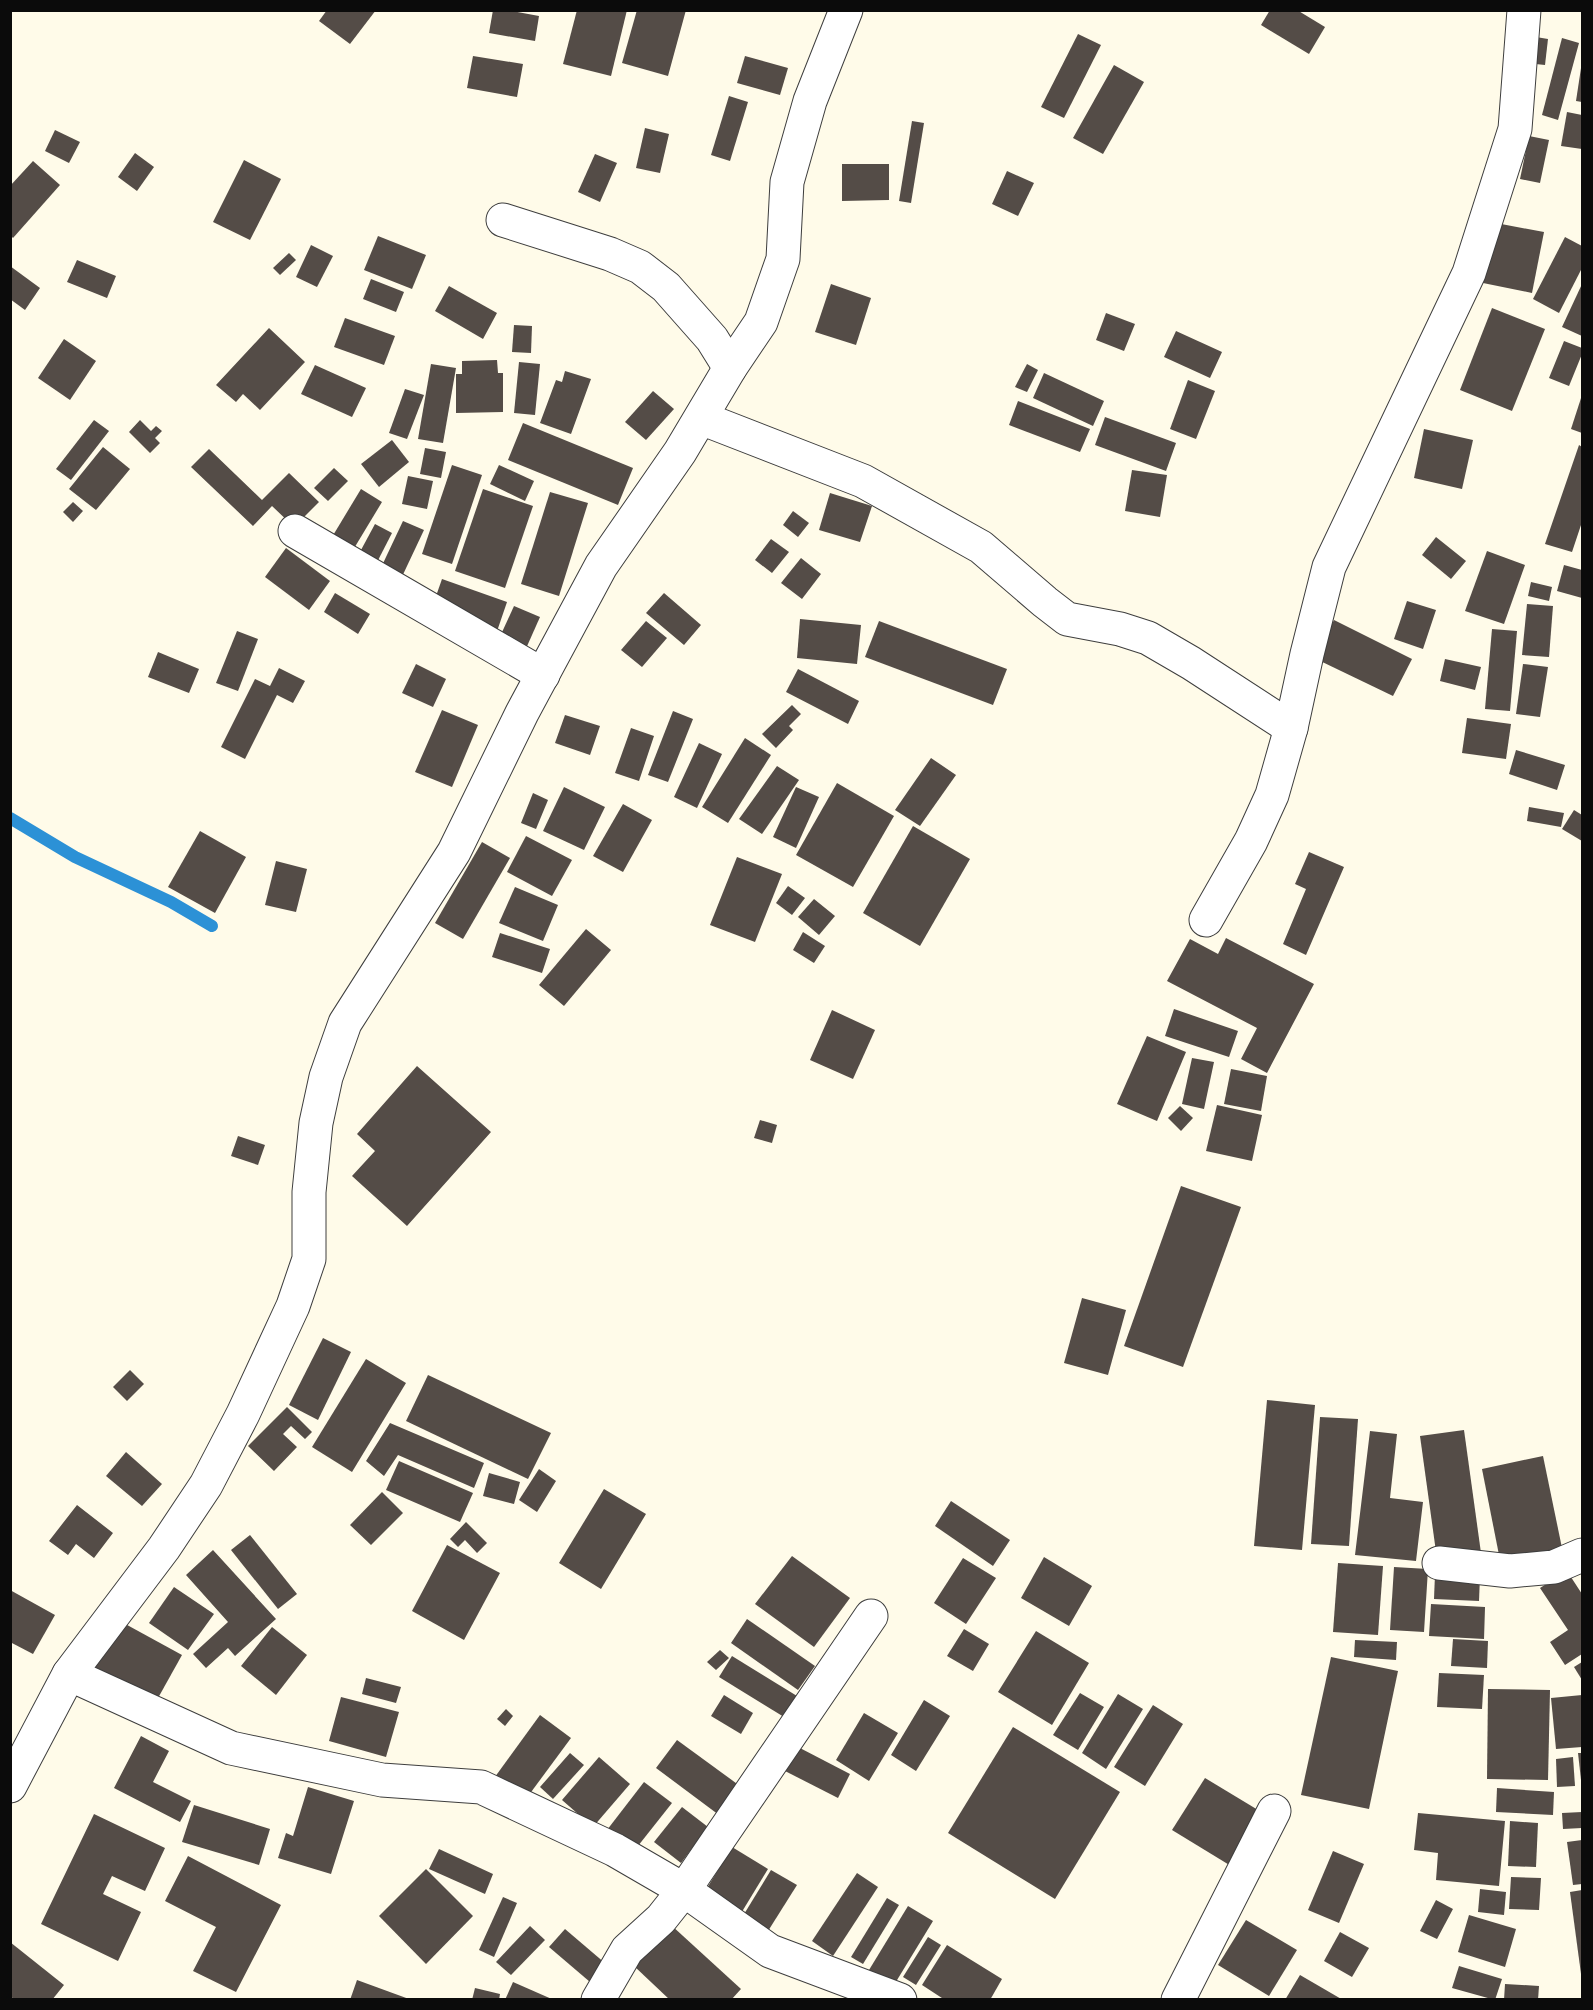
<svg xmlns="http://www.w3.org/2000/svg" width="1593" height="2010" font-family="'Crimson Pro',serif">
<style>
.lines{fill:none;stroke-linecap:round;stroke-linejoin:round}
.stream{stroke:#2c91d6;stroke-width:12}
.building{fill:#544c47}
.minor-casing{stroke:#3e3e3e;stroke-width:35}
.minor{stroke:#fff;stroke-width:33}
</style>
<rect width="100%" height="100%" fill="#fffbe9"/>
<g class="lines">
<!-- stream -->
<path class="stream" d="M10,818L75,857L171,902L212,926"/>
</g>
<!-- building -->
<g class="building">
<path d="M327,10H376L350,44L319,21Z"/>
<path d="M493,10H507L539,16L535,41L489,33Z"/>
<path d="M577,10H627L611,76L563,64Z"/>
<path d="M637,10H686L668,76L622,63Z"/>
<path d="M1270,10H1297L1325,27L1309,54L1261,25Z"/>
<path d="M1078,34L1101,45L1064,118L1041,107Z"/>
<path d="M1530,36L1548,39L1545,65L1526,63Z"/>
<path d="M1562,38L1579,43L1558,120L1542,115Z"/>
<path d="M473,56L523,64L517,97L467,88Z"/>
<path d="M745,56L788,68L780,95L737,83Z"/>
<path d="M1114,65L1144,82L1103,154L1073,138Z"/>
<path d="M1581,68H1582V102L1576,101Z"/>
<path d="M729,96L748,102L730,161L711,155Z"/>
<path d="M1567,112L1582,115V149L1561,146Z"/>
<path d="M912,121L924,123L911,203L899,201Z"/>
<path d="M645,128L669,134L660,173L636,168Z"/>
<path d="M55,130L80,142L69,163L45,151Z"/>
<path d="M1529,136L1549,140L1540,183L1520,179Z"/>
<path d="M135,153L154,167L137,191L118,177Z"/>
<path d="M595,154L617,163L600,202L578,192Z"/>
<path d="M244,160L281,179L250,240L213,222Z"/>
<path d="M33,161L60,185L13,238L10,235V186Z"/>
<path d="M842,164H889V200L842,201Z"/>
<path d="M1007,171L1034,183L1018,216L992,204Z"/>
<path d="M1496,223L1544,232L1532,293L1483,283Z"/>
<path d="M378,236L426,255L412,289L364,270Z"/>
<path d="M1565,237L1582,246V268L1559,313L1533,299Z"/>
<path d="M311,245L333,256L317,287L296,277Z"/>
<path d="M289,253L296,260L280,275L273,268Z"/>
<path d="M77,260L116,276L107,298L67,282Z"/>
<path d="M10,266L40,288L25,310L10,299Z"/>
<path d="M371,279L404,292L396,312L363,299Z"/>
<path d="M831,284L871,298L856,345L815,332Z"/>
<path d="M1582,284V336L1562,327Z"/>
<path d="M449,286L497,313L483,339L435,311Z"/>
<path d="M1492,308L1545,329L1512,411L1460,390Z"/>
<path d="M1106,313L1135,324L1124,351L1096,340Z"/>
<path d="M345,318L395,336L384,365L334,347Z"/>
<path d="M514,325L532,326L531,353L512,352Z"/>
<path d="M269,328L305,362L260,410L243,394L236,402L216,385Z"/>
<path d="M1176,331L1222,352L1210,378L1164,357Z"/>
<path d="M64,339L96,361L70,400L38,378Z"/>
<path d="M1564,341L1582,348V354L1569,386L1549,378Z"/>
<path d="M497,360L498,373H503V412L456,413V374H462V361Z"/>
<path d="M519,362L540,364L535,415L514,413Z"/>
<path d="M431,364L456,368L443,443L418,439Z"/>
<path d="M1027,364L1038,370L1027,392L1015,387Z"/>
<path d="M315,365L366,388L352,417L301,394Z"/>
<path d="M565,371L591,379L571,434L540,423L556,380L562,382Z"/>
<path d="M1044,373L1104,401L1093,426L1033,398Z"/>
<path d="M1188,380L1215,391L1196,439L1170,429Z"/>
<path d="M405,389L424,395L407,439L389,433Z"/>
<path d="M653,391L674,409L646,440L625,422Z"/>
<path d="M1582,395V433L1571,429Z"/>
<path d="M1018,401L1090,429L1080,452L1009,425Z"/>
<path d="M1105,417L1176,443L1166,471L1095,445Z"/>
<path d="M94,420L109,431L71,480L56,469Z"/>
<path d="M140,420L151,431L156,426L162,431L155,438L160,443L150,453L129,432Z"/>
<path d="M523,423L633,468L618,505L508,460Z"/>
<path d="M1424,429L1473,440L1462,489L1414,478Z"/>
<path d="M392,440L409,462L379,487L361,464Z"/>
<path d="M1579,445L1582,447V522L1572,552L1545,544Z"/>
<path d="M103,447L130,469L96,510L69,489Z"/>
<path d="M425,448L446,452L441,478L420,474Z"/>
<path d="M209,449L262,500L289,473L319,502L294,527L272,506L253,526L191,467Z"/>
<path d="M452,465L482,475L452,564L422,554Z"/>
<path d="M499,465L534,481L525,501L490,484Z"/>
<path d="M334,468L348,481L328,501L314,488Z"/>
<path d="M1132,470L1167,475L1160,517L1125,511Z"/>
<path d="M408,476L433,481L427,509L402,504Z"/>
<path d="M361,489L382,502L350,555L329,542Z"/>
<path d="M483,489L533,506L505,588L455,571Z"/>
<path d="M550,492L588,503L559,596L521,584Z"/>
<path d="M830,493L872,506L860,542L819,530Z"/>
<path d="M73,502L83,511L73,522L63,512Z"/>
<path d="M793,511L809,523L798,537L783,525Z"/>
<path d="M403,521L424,530L399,583L378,574Z"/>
<path d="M375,524L392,533L372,572L354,563Z"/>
<path d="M1436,537L1466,561L1451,579L1422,555Z"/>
<path d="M771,539L789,552L772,573L755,560Z"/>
<path d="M286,548L330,581L309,610L265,577Z"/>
<path d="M1487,551L1525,565L1504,624L1465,611Z"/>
<path d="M801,558L821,574L802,599L781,583Z"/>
<path d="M1564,565L1582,570V598L1557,591Z"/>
<path d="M442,579L507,602L494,640L429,616Z"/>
<path d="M1531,582L1552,587L1549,601L1528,596Z"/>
<path d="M335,593L370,614L358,634L324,612Z"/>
<path d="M664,593L701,625L684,645L646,613Z"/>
<path d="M1407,601L1436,610L1423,649L1394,639Z"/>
<path d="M1527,604L1553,606L1549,657L1522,655Z"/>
<path d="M514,606L540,617L524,653L498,641Z"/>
<path d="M800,619L861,625L857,664L797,658Z"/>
<path d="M1334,620L1412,659L1393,696L1314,658Z"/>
<path d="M646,621L667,638L642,667L621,650Z"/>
<path d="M879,621L1007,669L993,705L865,657Z"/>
<path d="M1492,629L1517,631L1510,711L1485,709Z"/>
<path d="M237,631L258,639L238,691L216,683Z"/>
<path d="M158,652L199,669L189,693L148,677Z"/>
<path d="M1445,659L1481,667L1475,690L1440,681Z"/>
<path d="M416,664L446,679L433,707L402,693Z"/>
<path d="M1523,664L1548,667L1540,717L1516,714Z"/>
<path d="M279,668L305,681L293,703L277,695L245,759L221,747L255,679L270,686Z"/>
<path d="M798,669L859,701L848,724L786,692Z"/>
<path d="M792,705L801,714L789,726L793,730L776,748L762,734Z"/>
<path d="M442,710L478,725L452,787L415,772Z"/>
<path d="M673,711L693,719L668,782L648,775Z"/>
<path d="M565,715L600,726L590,755L555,743Z"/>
<path d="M1467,718L1511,724L1506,759L1462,753Z"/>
<path d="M631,728L654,736L639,781L615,773Z"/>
<path d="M745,738L771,755L728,823L702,807Z"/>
<path d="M699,743L722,754L697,808L674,797Z"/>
<path d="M1516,750L1565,765L1557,790L1509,774Z"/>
<path d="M931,758L956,775L920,826L895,810Z"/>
<path d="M777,766L799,780L762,834L739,819Z"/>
<path d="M837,783L894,816L853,887L796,855Z"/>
<path d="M564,787L605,807L584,850L543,831Z"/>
<path d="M796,787L819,797L796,848L773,837Z"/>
<path d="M533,793L548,800L536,829L521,823Z"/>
<path d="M623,804L652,820L623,872L593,856Z"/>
<path d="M1529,807L1564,813L1561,827L1527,821Z"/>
<path d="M1574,810L1582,815V841L1562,829Z"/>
<path d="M913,826L970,859L920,946L863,913Z"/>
<path d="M200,831L246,857L215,913L168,887Z"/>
<path d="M526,836L572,860L552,896L507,872Z"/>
<path d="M482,842L510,858L463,939L435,923Z"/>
<path d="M1309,852L1344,867L1306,955L1283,944L1306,889L1295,884Z"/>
<path d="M737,857L782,874L755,942L710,925Z"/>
<path d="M276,861L307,869L296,912L265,905Z"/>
<path d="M788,886L805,898L792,915L776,903Z"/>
<path d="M515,887L558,905L543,941L499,923Z"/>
<path d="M814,899L835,916L819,935L798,917Z"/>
<path d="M586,929L611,950L564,1006L539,985Z"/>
<path d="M803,932L825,946L814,963L793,950Z"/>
<path d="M500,933L550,949L542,973L492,957Z"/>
<path d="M1226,938L1314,984L1267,1073L1241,1059L1257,1028L1167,981L1190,939L1218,954Z"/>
<path d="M1174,1009L1238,1031L1229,1057L1165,1036Z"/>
<path d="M832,1010L875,1030L853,1079L810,1060Z"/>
<path d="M1147,1036L1186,1052L1157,1121L1117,1104Z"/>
<path d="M1192,1058L1214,1062L1204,1109L1182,1104Z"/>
<path d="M417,1066L491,1132L407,1226L352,1176L375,1151L357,1134Z"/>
<path d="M1231,1069L1267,1076L1261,1111L1224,1104Z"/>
<path d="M1217,1105L1262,1115L1252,1161L1206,1151Z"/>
<path d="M1180,1106L1193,1118L1181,1131L1168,1118Z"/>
<path d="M760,1120L777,1125L772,1143L754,1138Z"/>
<path d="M238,1136L265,1145L258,1165L231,1156Z"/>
<path d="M1181,1186L1241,1207L1183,1367L1124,1346Z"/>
<path d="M1082,1298L1126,1310L1108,1375L1064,1363Z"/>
<path d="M323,1338L351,1352L318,1420L289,1405Z"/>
<path d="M366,1359L406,1383L352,1472L312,1447Z"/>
<path d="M130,1370L144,1384L127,1401L113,1387Z"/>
<path d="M428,1375L551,1433L528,1479L406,1421Z"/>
<path d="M1267,1400L1315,1405L1302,1550L1254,1546Z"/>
<path d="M287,1407L312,1432L305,1439L291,1426L283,1434L297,1447L274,1471L248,1446Z"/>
<path d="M1320,1417L1358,1419L1349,1546L1311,1544Z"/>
<path d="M390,1423L484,1463L474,1488L398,1455L384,1476L366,1461Z"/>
<path d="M1464,1430L1481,1553L1437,1559L1420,1436Z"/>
<path d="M1370,1431L1397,1434L1390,1498L1423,1502L1416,1561L1355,1555Z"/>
<path d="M126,1452L162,1484L142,1506L106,1476Z"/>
<path d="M1543,1456L1562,1548L1500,1560L1482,1469Z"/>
<path d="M399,1461L473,1493L460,1522L386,1490Z"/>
<path d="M539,1469L556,1481L537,1512L519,1500Z"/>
<path d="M489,1473L520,1482L514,1504L483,1496Z"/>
<path d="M604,1489L646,1514L601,1589L559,1563Z"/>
<path d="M382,1492L403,1513L371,1545L350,1525Z"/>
<path d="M951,1501L1010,1540L993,1566L935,1526Z"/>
<path d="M77,1505L113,1533L94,1558L76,1544L68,1555L49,1541Z"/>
<path d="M466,1522L487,1543L477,1553L465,1540L458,1547L450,1539Z"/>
<path d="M250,1535L297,1594L278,1609L231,1550Z"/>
<path d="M447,1545L500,1573L464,1640L412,1611Z"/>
<path d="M213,1550L276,1619L235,1656L228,1648L206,1668L193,1654L228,1622L186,1575Z"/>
<path d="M792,1556L850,1598L814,1647L755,1604Z"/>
<path d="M1044,1557L1092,1586L1069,1626L1021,1598Z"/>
<path d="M963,1558L996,1578L966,1624L934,1603Z"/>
<path d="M1338,1563L1383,1566L1378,1635L1333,1632Z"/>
<path d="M1394,1567L1428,1569L1424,1632L1390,1630Z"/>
<path d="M1567,1571L1582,1594V1654L1565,1665L1550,1642L1568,1630L1540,1588Z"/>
<path d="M1435,1574L1480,1576L1479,1601L1434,1599Z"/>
<path d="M174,1587L214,1614L188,1650L149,1623Z"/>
<path d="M10,1590L55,1615L33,1654L10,1642Z"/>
<path d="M1431,1604L1485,1607L1484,1639L1429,1636Z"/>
<path d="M747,1619L815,1666L798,1690L731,1643Z"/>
<path d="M118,1620L182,1655L153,1707L90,1671Z"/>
<path d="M272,1627L307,1655L276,1695L241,1666Z"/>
<path d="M964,1629L989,1644L973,1671L947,1656Z"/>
<path d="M1036,1631L1089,1663L1052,1725L998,1692Z"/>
<path d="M1453,1639L1488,1641L1487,1668L1451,1666Z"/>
<path d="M1355,1640L1397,1642L1396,1660L1354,1657Z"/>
<path d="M720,1650L729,1658L716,1670L707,1662Z"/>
<path d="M732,1656L797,1696L784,1717L719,1677Z"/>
<path d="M1331,1657L1398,1671L1369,1809L1301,1795Z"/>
<path d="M1582,1662V1680L1574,1667Z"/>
<path d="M1439,1673L1484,1675L1482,1709L1437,1707Z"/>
<path d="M366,1678L401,1687L396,1703L362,1694Z"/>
<path d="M1488,1689L1550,1690L1548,1780L1487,1779Z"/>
<path d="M1080,1693L1104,1707L1078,1750L1053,1735Z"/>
<path d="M1118,1694L1143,1709L1106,1769L1082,1753Z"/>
<path d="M724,1695L753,1713L741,1734L711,1716Z"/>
<path d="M1582,1695V1747L1556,1749L1551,1698Z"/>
<path d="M341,1697L399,1712L386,1757L329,1741Z"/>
<path d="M924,1700L950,1716L916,1771L891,1755Z"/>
<path d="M1153,1705L1183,1724L1145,1786L1114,1767Z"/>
<path d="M506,1709L513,1716L505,1726L497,1719Z"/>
<path d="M864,1713L898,1733L869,1781L836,1760Z"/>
<path d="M540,1715L571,1738L523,1803L492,1781Z"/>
<path d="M1013,1727L1120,1792L1055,1899L948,1833Z"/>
<path d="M141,1736L169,1751L153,1782L191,1801L180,1822L114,1788Z"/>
<path d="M677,1740L740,1786L719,1815L656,1768Z"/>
<path d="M798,1747L850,1774L838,1798L785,1771Z"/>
<path d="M570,1753L584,1765L553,1799L540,1787Z"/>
<path d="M1578,1753H1582V1780H1581Z"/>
<path d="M599,1757L630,1784L593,1827L562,1800Z"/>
<path d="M1573,1757L1575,1786L1557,1787L1556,1759Z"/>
<path d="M1205,1778L1263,1813L1231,1866L1172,1830Z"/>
<path d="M644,1782L672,1803L634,1851L607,1830Z"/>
<path d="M308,1787L354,1801L331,1874L278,1858L286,1833L293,1836Z"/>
<path d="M1497,1788L1554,1792L1553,1815L1496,1812Z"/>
<path d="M194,1805L270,1829L259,1865L182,1842Z"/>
<path d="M682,1807L708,1827L681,1863L654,1842Z"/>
<path d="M1582,1812V1828L1563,1829L1562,1813Z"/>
<path d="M1418,1813L1505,1821L1499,1886L1436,1880L1438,1853L1414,1850Z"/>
<path d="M94,1814L165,1848L145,1891L112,1876L103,1894L141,1912L118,1961L41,1924Z"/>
<path d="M1510,1821L1538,1823L1536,1867L1508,1866Z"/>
<path d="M1582,1840V1884L1573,1885L1567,1842Z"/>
<path d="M732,1847L768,1869L740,1915L704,1893Z"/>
<path d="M439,1849L493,1874L485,1894L429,1869Z"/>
<path d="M1333,1851L1364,1864L1339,1923L1308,1910Z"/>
<path d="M188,1856L281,1905L236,1992L193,1971L216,1927L165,1901Z"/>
<path d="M426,1869L473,1916L426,1964L379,1916Z"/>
<path d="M771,1870L797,1885L763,1939L738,1924Z"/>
<path d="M857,1873L878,1887L833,1956L812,1941Z"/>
<path d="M1511,1877L1541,1878L1539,1910L1509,1909Z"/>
<path d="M1480,1889L1506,1892L1504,1915L1478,1912Z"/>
<path d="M1582,1890V1974H1581L1570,1892Z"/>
<path d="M503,1897L517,1903L494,1957L479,1950Z"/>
<path d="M887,1898L899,1905L863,1964L851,1957Z"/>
<path d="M1436,1900L1453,1909L1437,1939L1420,1931Z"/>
<path d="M908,1906L933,1921L894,1985L869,1970Z"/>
<path d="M1469,1915L1516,1929L1505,1967L1458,1952Z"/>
<path d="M1246,1920L1297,1950L1269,1996L1218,1965Z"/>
<path d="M671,1925L741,1989L731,2000H670L634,1966Z"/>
<path d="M530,1926L545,1940L511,1975L496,1962Z"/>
<path d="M565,1929L606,1964L590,1982L549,1947Z"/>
<path d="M1340,1932L1369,1948L1352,1977L1324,1961Z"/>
<path d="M928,1937L941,1945L916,1985L903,1977Z"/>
<path d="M10,1942L64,1985L52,2000H15L10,1996Z"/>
<path d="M947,1945L1002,1979L990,2000H945L922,1985Z"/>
<path d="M1459,1966L1502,1979L1495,2000L1452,1988Z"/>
<path d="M1300,1975L1343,2000H1285Z"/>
<path d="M357,1980L409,1999V2000H350Z"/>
<path d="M513,1982L554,2000H505Z"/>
<path d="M1505,1984L1539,1986L1538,2000H1504Z"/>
<path d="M475,1988L500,1994L499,2000H472Z"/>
</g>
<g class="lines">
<!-- minor casing -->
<g class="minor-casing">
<g id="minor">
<path d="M503,220L610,254L640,267L666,287L712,339L730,368"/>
<path d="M701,418L863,481L981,547L1045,602L1067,619L1120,629L1148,638L1191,663L1291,728"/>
<path d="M295,531L543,675"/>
<path d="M1206,920L1251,841L1272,795L1291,728L1307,654L1329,567L1469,273L1515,129L1524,10"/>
<path d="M1439,1563L1510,1571L1554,1567L1582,1555"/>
<path d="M69,1674L231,1748L382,1780L481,1787L615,1850L684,1890L770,1951L900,2000"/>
<path d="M10,1786L69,1674L164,1548L206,1485L243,1414L293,1306L309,1259V1192L316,1123L326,1077L345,1023L454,852L522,713L601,566L680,452L730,368L761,322L783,259L787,182L810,101L846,10"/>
<path d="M598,2000L627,1950L661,1919L684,1890L871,1616"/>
<path d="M1178,2000L1274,1811"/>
</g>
</g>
<!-- minor -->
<use href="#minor" class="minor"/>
</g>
<!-- border -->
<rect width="1593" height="2010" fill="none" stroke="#0b0b0b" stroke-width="24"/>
</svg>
